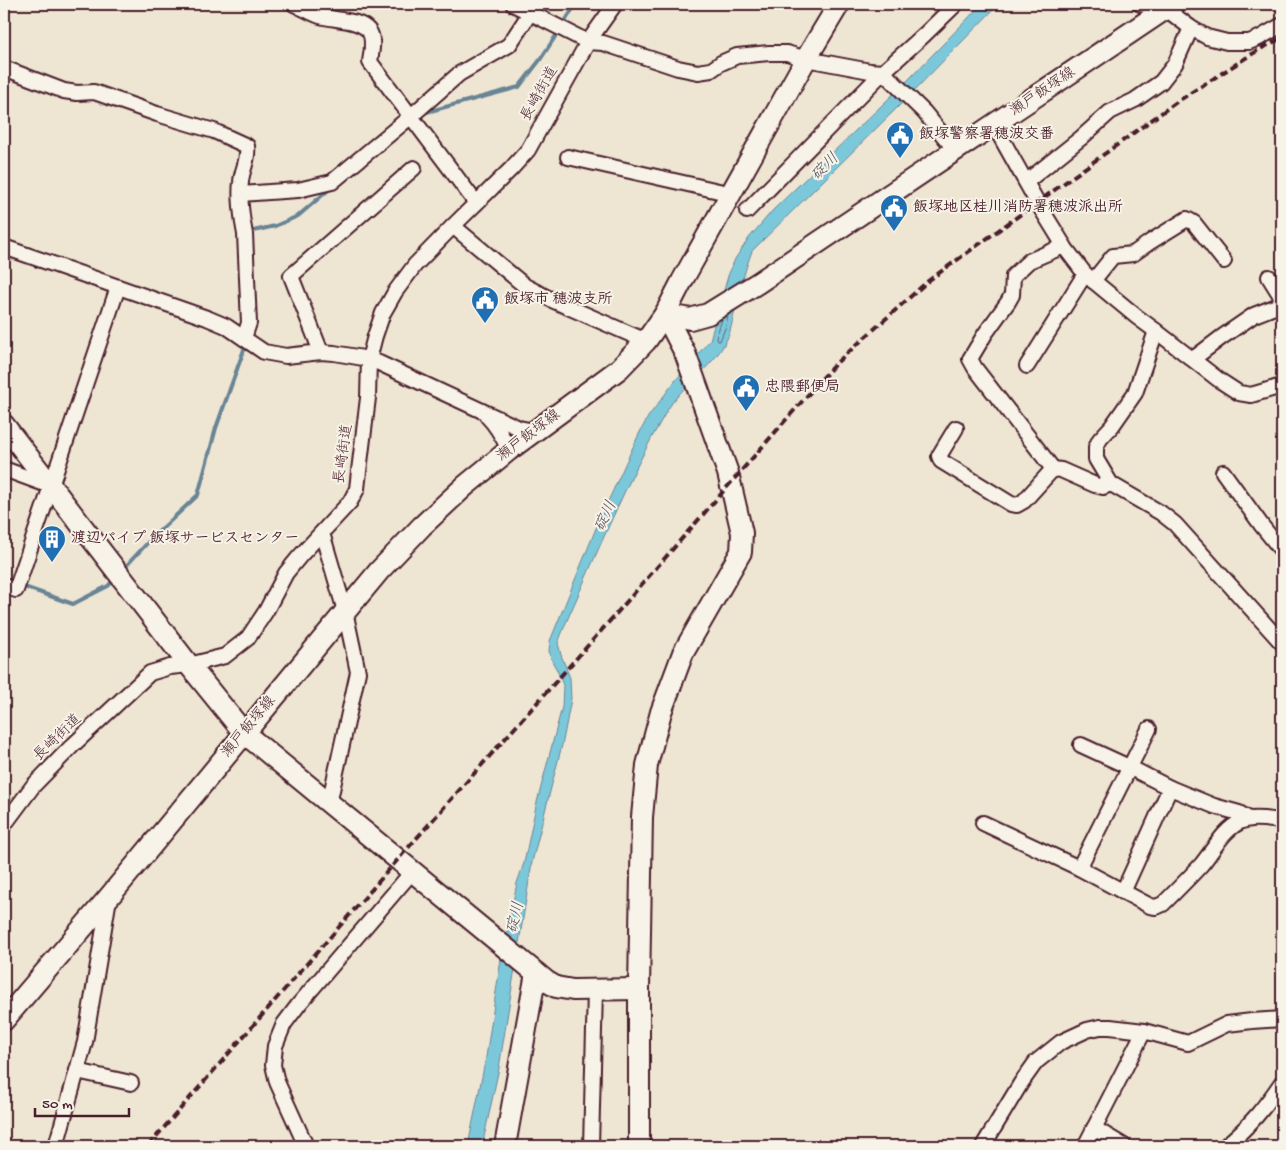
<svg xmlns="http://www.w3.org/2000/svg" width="1286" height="1150" font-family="'Gochi Hand','Klee One',sans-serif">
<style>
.water{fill:#7cc8db;stroke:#688495}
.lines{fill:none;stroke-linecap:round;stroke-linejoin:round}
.shore{stroke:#5e6371;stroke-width:1}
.stream{stroke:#688495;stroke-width:4}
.street-casing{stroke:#4a1f2b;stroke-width:18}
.secondary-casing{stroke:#4a1f2b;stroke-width:24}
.street{stroke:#f7f3e8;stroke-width:14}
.secondary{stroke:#f7f3e8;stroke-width:20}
.rail{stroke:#4a1f2b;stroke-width:4;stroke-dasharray:8 4;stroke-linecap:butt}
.labels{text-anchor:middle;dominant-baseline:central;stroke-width:4;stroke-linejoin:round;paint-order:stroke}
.street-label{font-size:15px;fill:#4a1f2b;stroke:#f7f3e8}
.poi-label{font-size:15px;font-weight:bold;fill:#4a1f2b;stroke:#f7f3e8;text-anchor:start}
.water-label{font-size:16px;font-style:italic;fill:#595260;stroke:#f7f3e8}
</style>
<rect width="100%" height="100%" fill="#eee6d3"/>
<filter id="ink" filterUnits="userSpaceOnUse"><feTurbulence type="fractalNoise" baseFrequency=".02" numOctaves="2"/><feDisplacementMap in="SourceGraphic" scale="10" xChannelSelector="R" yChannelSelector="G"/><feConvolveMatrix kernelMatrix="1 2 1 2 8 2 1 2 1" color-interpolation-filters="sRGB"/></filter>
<g filter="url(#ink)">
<!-- water -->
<path class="water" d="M982,4H999L904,101L752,251C744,272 739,293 734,314C732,322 731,331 727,339C713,369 682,384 666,412C627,480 597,553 565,625L558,643L561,655L570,678L571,699L563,741L532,862L499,1068L482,1146H468L486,1057L501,959L517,883L524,863L536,806L562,707L563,685L557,670L552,661L549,651L550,641L599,521L639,434L648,417L675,381L710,340L728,276L735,259L749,238L773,210L908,80Z"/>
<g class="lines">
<!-- shore -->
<path class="shore" d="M722,319L716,338L718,341H720L726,326L728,315"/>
<!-- stream -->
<g class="stream">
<path d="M562,26L576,4"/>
<path d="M423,113L519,87L540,60L555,37"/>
<path d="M250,234L249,232L275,226L298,216L332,187"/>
<path d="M126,566L152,538L198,495L216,428L246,344"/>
<path d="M27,588L73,604L108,586L111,583"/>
</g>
<!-- street casing -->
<g class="street-casing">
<g id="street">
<path d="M294,4C303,8 311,13 320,16C333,20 360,19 369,31C375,40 371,53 370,62L476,203"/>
<path d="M513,4L588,42L603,43L678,68L698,72L711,70L721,63L737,56L769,53H787L806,59L870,71L883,72L924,112L956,151"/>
<path d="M1140,4L1166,9L1191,28L1207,37L1227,42H1249L1259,38L1282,25"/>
<path d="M4,68L64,91L77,93L94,92L157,114L214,131L247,146C249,161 242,168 241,182C239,196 242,220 245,234L249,323L244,338"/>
<path d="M994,125L1037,202L1066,249L1085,274L1137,317L1156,331L1219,380L1239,393L1251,395L1282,386"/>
<path d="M568,157L732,194"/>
<path d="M1026,182L1081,138L1110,112L1135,100L1161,82L1175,64L1191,28"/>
<path d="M241,194L298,190L332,182L410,117L459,74L509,45L530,13"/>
<path d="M747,211L883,72L924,35L956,4"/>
<path d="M453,226L525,286L552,300L646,341"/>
<path d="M4,247L207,318L226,326L264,352L286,356L321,352L334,353L369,359L379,363L519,428L529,430H537"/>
<path d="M1093,281L1113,256L1133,254L1150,242L1187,219L1194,223L1224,261"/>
<path d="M1156,331L1135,393L1112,426L1100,439L1096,447V459L1111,484L1161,513L1175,524L1282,643"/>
<path d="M321,352L291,276L414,168"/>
<path d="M1193,359L1222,337L1254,315L1277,306L1280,302L1281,298L1279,293L1269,277"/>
<path d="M1027,366L1085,274"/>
<path d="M487,416C497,426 503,437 509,450"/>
<path d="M956,428L939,456L941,461L1011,504L1017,505L1024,501L1053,469L1061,470L1095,485L1103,487L1111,484"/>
<path d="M4,469L50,486"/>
<path d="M1053,469L975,368L970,359L985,334L1008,302L1012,295L1013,276L1029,261L1064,246"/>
<path d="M1223,472L1262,526L1282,551"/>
<path d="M322,533L345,611L358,672L329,804"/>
<path d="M4,586L16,590L118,287"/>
<path d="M1081,745L1129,767L1170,788L1123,892"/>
<path d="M1170,788L1214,806L1239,813L1249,819"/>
<path d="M983,823L1079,868L1150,906L1156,907L1163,904C1176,891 1189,878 1201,865C1213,851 1223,830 1240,822C1253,816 1269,820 1282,821"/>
<path d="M4,825L33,786L71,747L150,673L170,667L189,665L225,656L248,638L266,611L286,573L300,556L350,502L357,489L359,471L368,398L369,359L375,336L383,313L395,292L415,265L453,226L511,169L528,150L588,42L615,4"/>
<path d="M1079,868L1149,729"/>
<path d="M77,1071L131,1083"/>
<path d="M1094,1128L1124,1146"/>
<path d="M56,1146L85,1042L109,898"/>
<path d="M306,1146L277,1082L273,1065L275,1046L284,1024L299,1004L412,872"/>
<path d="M591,1146L595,990"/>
<path d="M983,1146L1021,1083L1036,1062L1061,1042L1087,1030L1100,1027H1110L1144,1031"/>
<path d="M1085,1146L1144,1031L1188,1043L1227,1024L1252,1021L1282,1019"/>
<path d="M1225,1146C1249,1127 1265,1107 1282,1082"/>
</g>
</g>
<!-- secondary casing -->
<g class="secondary-casing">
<g id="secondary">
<path d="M4,425L189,665L244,733L546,981L556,987L573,990L639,989"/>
<path d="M4,1020L109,897L379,571L422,526L465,486L509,450L619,369L646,341L665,314L690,319L708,314L758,283L1173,4"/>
<path d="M505,1146L536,973"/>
<path d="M639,1146V989L642,817L647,765L661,712L683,653L741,552L742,533L728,473L685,353L665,314L682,281L806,59L839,4"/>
</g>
</g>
<!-- street -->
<use href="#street" class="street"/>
<!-- secondary -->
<use href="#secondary" class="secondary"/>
<!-- rail -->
<path class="rail" d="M148,1146L407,849L615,615L834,365L928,281L1178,101L1260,49L1282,38"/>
</g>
</g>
<!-- icons -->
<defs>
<g id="civic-pin" transform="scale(1.4375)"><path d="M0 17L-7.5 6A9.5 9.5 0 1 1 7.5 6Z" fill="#1f6fb2" stroke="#f7f3e8"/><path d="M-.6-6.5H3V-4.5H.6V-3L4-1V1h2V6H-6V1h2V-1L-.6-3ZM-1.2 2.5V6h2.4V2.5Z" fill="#fff"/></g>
<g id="building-pin" transform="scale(1.4375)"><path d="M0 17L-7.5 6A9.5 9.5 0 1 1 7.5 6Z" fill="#1f6fb2" stroke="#f7f3e8"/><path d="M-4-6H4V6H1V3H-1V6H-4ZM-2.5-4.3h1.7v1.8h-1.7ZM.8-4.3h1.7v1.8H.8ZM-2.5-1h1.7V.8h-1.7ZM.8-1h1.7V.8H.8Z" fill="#fff"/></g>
</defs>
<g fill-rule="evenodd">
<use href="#civic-pin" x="900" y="135"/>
<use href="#civic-pin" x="894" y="208"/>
<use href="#civic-pin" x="485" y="300"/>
<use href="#civic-pin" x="746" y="388"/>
<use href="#building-pin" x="52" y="539"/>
</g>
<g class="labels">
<!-- street labels -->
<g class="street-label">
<text transform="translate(1043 92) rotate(-34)">瀬戸飯塚線</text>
<text transform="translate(540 94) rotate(-61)">長崎街道</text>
<text transform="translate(529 436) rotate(-37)">瀬戸飯塚線</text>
<text transform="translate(344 454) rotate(-82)">長崎街道</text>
<text transform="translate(249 727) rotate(-50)">瀬戸飯塚線</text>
<text transform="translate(58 738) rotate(-44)">長崎街道</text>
</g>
<!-- poi labels -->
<g class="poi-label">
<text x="919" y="135">飯塚警察署穂波交番</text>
<text x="913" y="208">飯塚地区桂川消防署穂波派出所</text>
<text x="504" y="300">飯塚市 穂波支所</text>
<text x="765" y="388">忠隈郵便局</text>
<text x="71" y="539">渡辺パイプ 飯塚サービスセンター</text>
</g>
<!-- water labels -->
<g class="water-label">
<text transform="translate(826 168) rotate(-45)">碇川</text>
<text transform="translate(607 517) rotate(-65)">碇川</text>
<text transform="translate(517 918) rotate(-77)">碇川</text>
</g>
</g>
<!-- margin -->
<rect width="1286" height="1150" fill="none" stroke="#f7f3e8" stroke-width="20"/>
<rect x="10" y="10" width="1266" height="1130" fill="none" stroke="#4a1f2b" stroke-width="2" filter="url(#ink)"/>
<!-- scale -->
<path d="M35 1108v8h94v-8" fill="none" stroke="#4a1f2b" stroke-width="2.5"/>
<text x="42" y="1108" font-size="15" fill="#4a1f2b" stroke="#f7f3e8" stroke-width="4" paint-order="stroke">50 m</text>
</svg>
